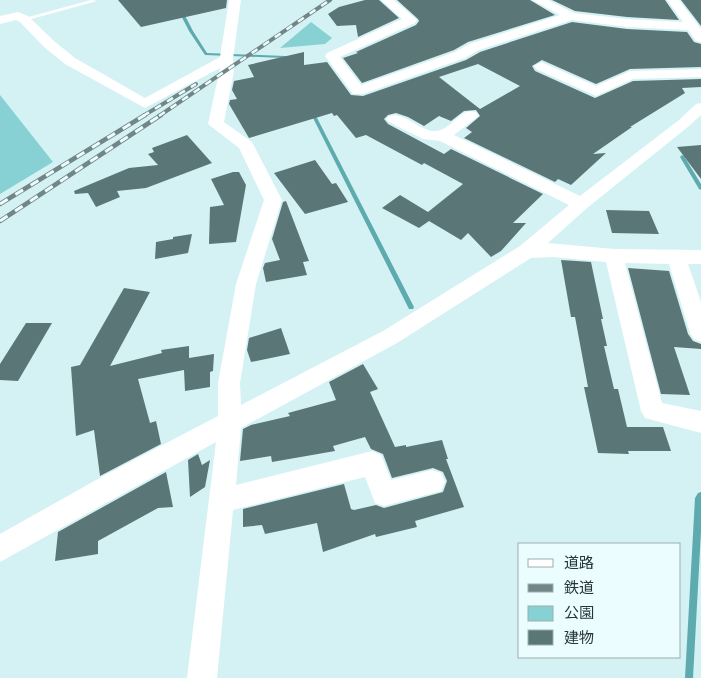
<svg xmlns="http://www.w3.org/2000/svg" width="701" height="678" font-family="'DejaVu Sans','Noto Sans JP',sans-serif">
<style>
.green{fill:#87d1d5}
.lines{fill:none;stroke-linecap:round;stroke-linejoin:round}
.stream{fill:#5eabaf;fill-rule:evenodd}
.building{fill:#5b7677;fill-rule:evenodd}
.lane{fill:#fff;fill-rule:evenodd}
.street{fill:#fff;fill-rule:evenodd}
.rail-far1-casing{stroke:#728687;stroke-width:4}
.rail-casing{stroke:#728687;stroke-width:4.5}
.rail-far1{stroke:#ebfdfe;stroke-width:2.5;stroke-dasharray:7;stroke-linecap:butt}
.rail{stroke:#ebfdfe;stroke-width:3;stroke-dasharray:9;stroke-linecap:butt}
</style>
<rect width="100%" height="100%" fill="#d4f2f4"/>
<!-- green -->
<g class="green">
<path d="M311,22L332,38L325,44L280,48Z"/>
<path d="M0,95L53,162L0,194Z"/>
</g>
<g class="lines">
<!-- stream -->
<g class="stream">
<path d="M173,0H177L193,31L207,53L285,56H286L290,63L287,64L284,58L205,55L189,31Z"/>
<path d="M310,111L314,112L414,307L413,309H409L408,307L310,112Z"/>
<path d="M682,155L684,156L701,184V190L699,189L680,157Z"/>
<path d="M701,492V532L693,678H685L695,498L698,493Z"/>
</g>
</g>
<!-- building -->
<g class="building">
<path d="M118,0H227L226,8L141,27Z"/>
<path d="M365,0H379L399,18L358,37L356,25L337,26L328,14L339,7Z"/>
<path d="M397,0H530L555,15L468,42L454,50L362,83L343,58L358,53L356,52L416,25L419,21L418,19Z"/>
<path d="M552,0H665L679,20L627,17L575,11Z"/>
<path d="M681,0H701V26Z"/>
<path d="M572,22L627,29L687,32L694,42L701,44V67L630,69L596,84L542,60L532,66L535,71L595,98L633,81L701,79V87L682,88L685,93L630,127H632L593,154L606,153L571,185L558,179L555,182L464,138L472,132L466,128L480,116L476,110L464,111L451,121L439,116L424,126L408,117L396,113L388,115L384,119L388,124L444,154L451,149L543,194L513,223H526L501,251L491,257L468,233L461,240L429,221L419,228L382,208L400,195L428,212L463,184L424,163L422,165L366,135L356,138L337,115L334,116L332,113L249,138L229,104L230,100L237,99L232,90L234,81L254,77L248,65L304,52V65L327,62L351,95L363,96L466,60L480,52ZM478,64L520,86L480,109L439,77Z"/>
<path d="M187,135L212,163L146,188L117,191L120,197L96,207L88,193L75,194L74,191L129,168L158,165L148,154L154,152L152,148Z"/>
<path d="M701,145V179L677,147Z"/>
<path d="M315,160L332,184L336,183L348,202L305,214L274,173Z"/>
<path d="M233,172H239L246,185L236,242L209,244L210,207L224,205L211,179Z"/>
<path d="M286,201L309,261L303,262L307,275L266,282L263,268L265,263L280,260L272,239L283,202Z"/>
<path d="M606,210L649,211L659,234L612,233Z"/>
<path d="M192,234L188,253L155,259L156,242L173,239V237Z"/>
<path d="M561,260L591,262L603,319H601L607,346H604L614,389H618L627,427H663L671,451H628L629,454L598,453L584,387H588L575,317H571Z"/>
<path d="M628,268L669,271L688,334L693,341L701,344V349L674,347L690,395L661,394Z"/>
<path d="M124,288L150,292L110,366L162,353L161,350L189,346V358L214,354L213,371L210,372V387L185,391L184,370L138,379L150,423L156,421L161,444L100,476L94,430L76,436L71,367L80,365Z"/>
<path d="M26,323H52L18,381L0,380V364Z"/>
<path d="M281,328L290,354L251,362L247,350L249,338Z"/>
<path d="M363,364L378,389L370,392L395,447L406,445V447L442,440L448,459H446L464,507L415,521L417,527L376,537L375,534L323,552L317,523L265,534L262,525L243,527V509L344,484L351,509L354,510L376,505L384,508L443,492L447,481L443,472L433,468L392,478L383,454L371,449L365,437L333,446L335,451L272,462L271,456L240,461L243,429L251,425L290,416L288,413L336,400L329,382Z"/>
<path d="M198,454L202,465L210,460L205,487L190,497L188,460Z"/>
<path d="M166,472L173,507L158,508L98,541V554L55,561L58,532Z"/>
</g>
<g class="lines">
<!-- lane -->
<path class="lane" d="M91,0L97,1L24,21L21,19Z"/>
<!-- street -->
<g class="street">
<path d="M229,0H241L233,59L234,71L224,122L252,142L282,200L256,284L240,383L241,405L383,331L520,246L569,205L440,141L423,139L389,122L386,119L389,116C406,111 419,132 436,131C451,131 459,107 476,112L479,115L476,118L454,135L580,196L679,120L696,104L701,103V115L689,126L587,208L548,243L614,249L701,250V264H688L701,302V342L694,339L690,333L669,264L625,263L662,403L701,411V433L645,418L641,411L606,262L553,257L531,258L397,343L241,428L236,485L372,451L381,455L391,480L432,470L441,473L445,482L441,491L384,506L375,503L365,477L233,510L217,678H187L216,442L0,562V534L105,475L218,416V383L236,284L264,200L239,148L208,124L220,68L145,108L65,64L44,47L20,22L16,20L0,24V16L18,12L28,16L54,41L75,58L145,98L220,57Z"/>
<path d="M381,0H394L417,20L415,23L340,57L361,85L455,52L469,44L560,15L532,0H548L574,13L627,19L683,22L667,0H679L701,29V42L696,41L688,30L627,27L572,20L479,50L465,58L363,94H353L325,56L327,53L402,19Z"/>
<path d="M541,62L596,86L630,71L701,69V77L633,79L596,96L536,69L534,66Z"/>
</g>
<!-- rail-far1 casing -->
<g class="rail-far1-casing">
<g id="rail-far1">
<path d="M143,116L196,84"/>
<path d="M159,116L330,0"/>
</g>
</g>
<!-- rail casing -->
<g class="rail-casing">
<g id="rail">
<path d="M0,204L145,115"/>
<path d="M0,221L161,115"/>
</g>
</g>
<!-- rail-far1 -->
<use href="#rail-far1" class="rail-far1"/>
<!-- rail -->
<use href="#rail" class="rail"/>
</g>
<!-- legend -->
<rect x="518" y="543" width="162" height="115" fill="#ebfdfe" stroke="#9dadae"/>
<rect x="528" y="559" width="25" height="8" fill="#ffffff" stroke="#9dadae"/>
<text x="564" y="568" font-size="15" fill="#293535">道路</text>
<rect x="528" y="584" width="25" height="8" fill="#728687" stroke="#9dadae"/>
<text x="564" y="593" font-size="15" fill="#293535">鉄道</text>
<rect x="528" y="606" width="25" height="15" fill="#87d1d5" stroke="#9dadae"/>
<text x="564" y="618" font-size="15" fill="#293535">公園</text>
<rect x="528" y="630" width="25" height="15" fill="#5b7677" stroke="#9dadae"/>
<text x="564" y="643" font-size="15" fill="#293535">建物</text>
</svg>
